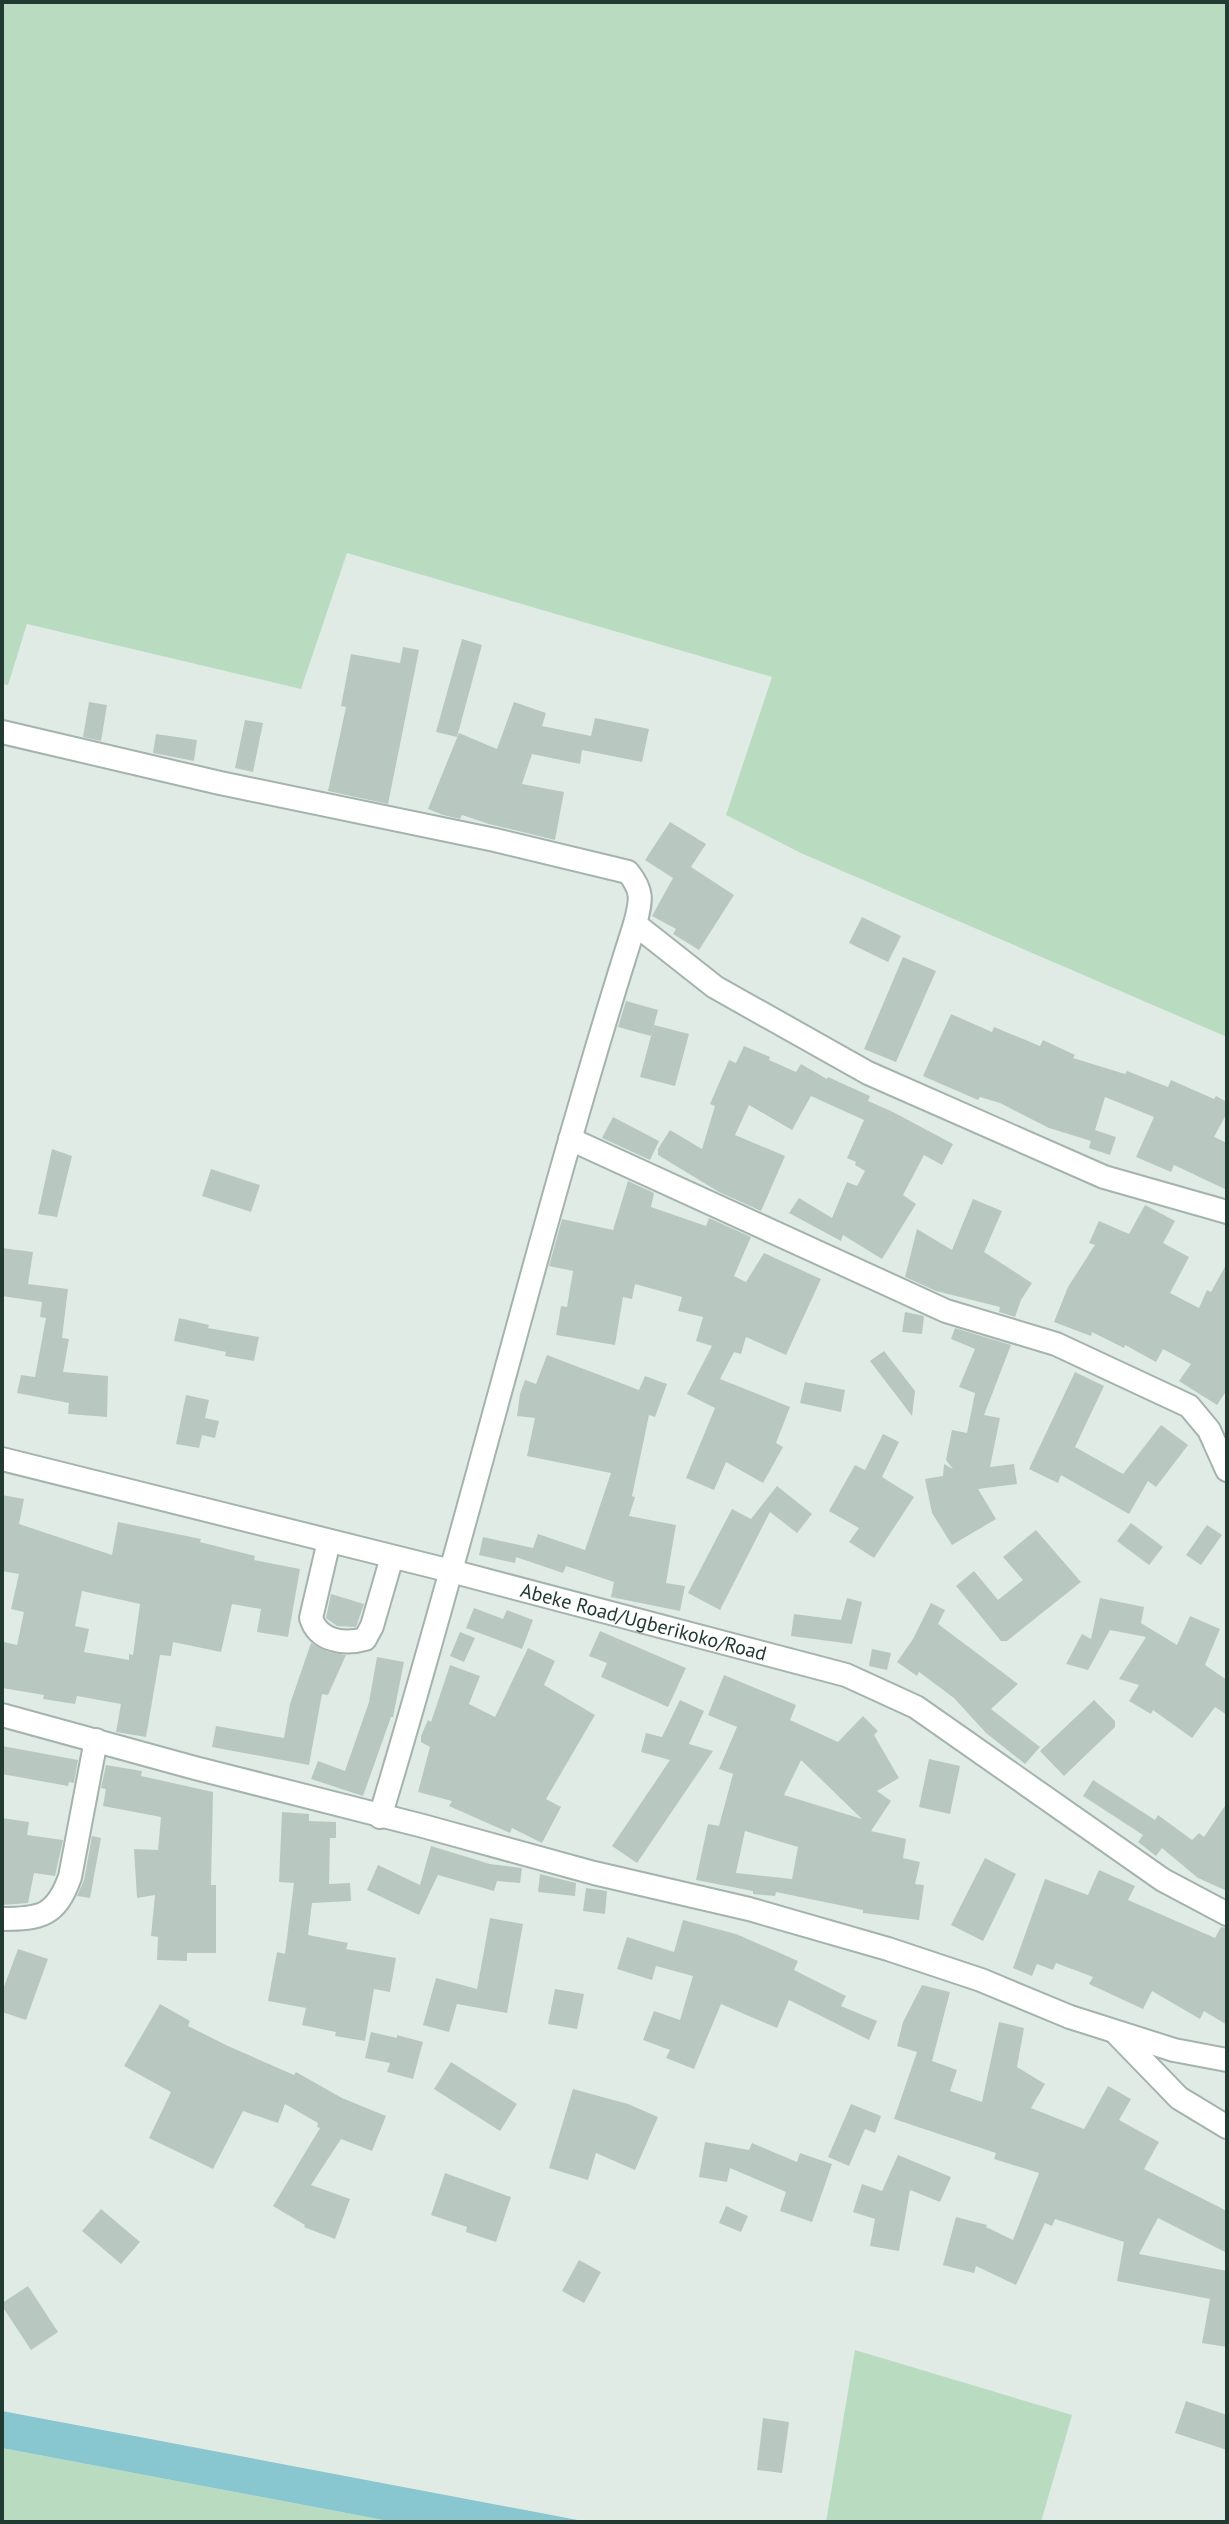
<svg xmlns="http://www.w3.org/2000/svg" width="1229" height="2524" font-family="'PT Sans',sans-serif">
<style>
.green{fill:#b9dcc1}
.water{fill:#88c6d0}
.building{fill:#b8c8c1;fill-rule:evenodd}
.lines{fill:none;stroke-linecap:round;stroke-linejoin:round}
.minor-casing{stroke:#a3b3ad;stroke-width:26}
.minor{stroke:#fff;stroke-width:22}
.labels{text-anchor:middle;dominant-baseline:central;stroke-width:6;stroke-linejoin:round;paint-order:stroke}
.street-label{font-size:20px;fill:#213b33;stroke:#f0f7f4}
</style>
<rect width="100%" height="100%" fill="#e0ebe6"/>
<!-- green -->
<g class="green">
<path d="M2,2H1227V1037L803,854L726,815L772,677L347,553L301,689L27,624L8,685L2,684Z"/>
<path d="M855,2350L1072,2415L1041,2522H826Z"/>
<path d="M2,2448L394,2522H2Z"/>
</g>
<!-- water -->
<path class="water" d="M2,2411L588,2522H394L2,2448Z"/>
<!-- building -->
<g class="building">
<path d="M462,639L482,645L457,737L436,732Z"/>
<path d="M403,647L419,650L388,804L328,791L346,707L341,706L351,654L400,663Z"/>
<path d="M89,702L107,705L101,741L83,737Z"/>
<path d="M514,702L546,713L542,726L591,736L595,718L649,729L642,762L582,750L580,764L532,754L522,784L564,792L555,840L489,824L462,815L460,819L443,815L428,809L459,733L497,749Z"/>
<path d="M245,720L263,723L253,772L235,768Z"/>
<path d="M156,734L197,740L194,761L153,753Z"/>
<path d="M670,822L706,844L691,867L734,895L699,950L673,934L676,929L652,916L673,878L645,860Z"/>
<path d="M862,917L901,936L888,962L849,943Z"/>
<path d="M903,957L936,971L896,1062L864,1049Z"/>
<path d="M626,1001L658,1010L651,1036L618,1027Z"/>
<path d="M951,1014L992,1032L994,1027L1040,1046L1043,1040L1075,1055L1073,1058L1125,1074L1127,1071L1168,1087L1171,1080L1214,1099L1216,1096L1227,1102V1113L1214,1137L1227,1143V1190L1174,1165L1171,1172L1136,1157L1154,1117L1105,1097L1093,1137L1095,1130L1116,1137L1110,1155L1089,1148L1091,1141L1049,1128L1000,1103L980,1097L978,1100L923,1076Z"/>
<path d="M654,1025L689,1034L675,1086L640,1077Z"/>
<path d="M744,1046L770,1057L769,1060L796,1072L801,1064L827,1079L828,1077L870,1096L868,1101L893,1112L953,1144L942,1165L924,1155L903,1195L916,1204L882,1259L843,1235L841,1241L789,1213L799,1198L832,1218L847,1182L857,1186L865,1171L855,1165L856,1162L847,1158L864,1120L811,1096L792,1130L749,1105L735,1135L785,1156L761,1211L719,1192L658,1155V1149L670,1130L702,1149L715,1106L710,1104L729,1060L736,1063Z"/>
<path d="M613,1117L659,1141L650,1160L602,1138Z"/>
<path d="M52,1149L72,1156L57,1217L38,1214Z"/>
<path d="M211,1169L260,1185L251,1212L202,1196Z"/>
<path d="M628,1181L654,1193L651,1207L706,1226L709,1218L751,1237L734,1276L746,1282L764,1253L821,1279L786,1355L746,1337L741,1354L734,1352L720,1379L790,1407L776,1443L783,1447L763,1483L726,1462L714,1490L686,1478L715,1408L687,1394L712,1346L696,1341L703,1317L678,1311L682,1297L635,1284L632,1299L623,1297L615,1345L556,1335L561,1306L567,1307L573,1271L549,1266L562,1219L613,1230Z"/>
<path d="M973,1199L1002,1211L984,1252L1032,1283L1021,1300L1015,1317L999,1312L1000,1307L936,1291L905,1277L917,1229L952,1250Z"/>
<path d="M1145,1205L1175,1221L1163,1243L1189,1257L1170,1293L1199,1308L1207,1290L1211,1292L1227,1263V1390L1217,1405L1179,1381L1191,1364L1163,1349L1156,1362L1125,1345L1124,1348L1092,1332L1091,1336L1054,1322L1068,1287L1095,1245L1089,1243L1099,1221L1129,1234Z"/>
<path d="M2,1248L33,1252L28,1284L68,1289L62,1338L69,1339L63,1372L108,1376L107,1417L68,1414L69,1403L17,1393L21,1375L35,1377L46,1318L40,1317L42,1302L2,1296Z"/>
<path d="M905,1312L924,1316L922,1334L902,1332Z"/>
<path d="M179,1318L209,1325L208,1328L259,1337L254,1361L225,1356L226,1352L174,1341Z"/>
<path d="M955,1328L1011,1345L984,1415L1000,1418L990,1467L1014,1464L1017,1484L978,1489L996,1519L952,1545L932,1513L925,1479L943,1476L944,1464L953,1469L946,1460L952,1430L967,1433L975,1393L959,1387L975,1349L951,1339Z"/>
<path d="M884,1351L915,1391L912,1416L870,1361Z"/>
<path d="M547,1355L639,1390L645,1376L667,1384L655,1417L649,1415L632,1496L635,1497L629,1516L676,1525L666,1583L685,1586L680,1611L611,1597L614,1582L566,1566L563,1573L516,1557L515,1563L479,1555L483,1537L533,1548L538,1534L585,1550L611,1473L527,1456L535,1418L517,1416L520,1394L525,1380L536,1384Z"/>
<path d="M1075,1372L1104,1386L1075,1447L1123,1474L1161,1425L1188,1445L1156,1487L1148,1481L1129,1514L1061,1475L1058,1483L1029,1469Z"/>
<path d="M805,1382L845,1390L841,1412L800,1403Z"/>
<path d="M186,1395L209,1400L205,1418L219,1421L215,1438L202,1435L199,1448L176,1444Z"/>
<path d="M883,1434L899,1442L882,1477L914,1497L874,1558L849,1542L859,1528L829,1511L855,1465L865,1470Z"/>
<path d="M777,1486L812,1514L797,1533L770,1512L720,1610L688,1593L732,1509L751,1519Z"/>
<path d="M2,1495L24,1499L19,1524L112,1555L118,1522L201,1539L200,1542L255,1556L254,1560L300,1569L288,1637L257,1632L261,1609L232,1604L221,1652L173,1642L171,1656L160,1655L146,1737L116,1732L121,1704L77,1696L75,1704L43,1699L44,1695L2,1688L4,1642L17,1645L24,1612L11,1609L19,1574L2,1571ZM82,1591L140,1604L133,1655L129,1654V1660L84,1652L89,1629L75,1626Z"/>
<path d="M1131,1523L1163,1547L1149,1565L1117,1541Z"/>
<path d="M1207,1525L1222,1535L1201,1565L1186,1555Z"/>
<path d="M1036,1530L1081,1582L1007,1641H1001L956,1586L974,1571L998,1600L1023,1580L1003,1557Z"/>
<path d="M331,1594L364,1604L356,1627L337,1626L326,1618Z"/>
<path d="M847,1598L862,1602L852,1644L791,1636L794,1614L841,1620Z"/>
<path d="M1100,1598L1144,1607L1141,1623L1177,1645L1190,1616L1220,1629L1205,1665L1227,1680V1715L1215,1707L1192,1738L1153,1710L1151,1714L1129,1701L1139,1685L1119,1679L1146,1637L1110,1630L1088,1670L1066,1664L1082,1634L1091,1639Z"/>
<path d="M931,1603L945,1610L938,1624L1018,1684L991,1709L1040,1747L1025,1764L986,1733L954,1698L919,1672L917,1676L897,1662L913,1639Z"/>
<path d="M474,1608L503,1619L507,1610L533,1620L522,1649L466,1628Z"/>
<path d="M600,1631L686,1668L668,1707L601,1677L607,1663L589,1656Z"/>
<path d="M460,1632L475,1638L464,1662L450,1656Z"/>
<path d="M311,1643L328,1652L346,1655L328,1695L322,1694L309,1765L212,1747L216,1726L284,1738L290,1704Z"/>
<path d="M528,1648L555,1661L544,1685L595,1715L546,1799L561,1807L542,1843L512,1828L510,1833L449,1806L452,1801L418,1792L430,1747L421,1742V1736L428,1720L431,1722L450,1665L480,1676L469,1704L495,1717Z"/>
<path d="M872,1649L891,1653L887,1670L869,1666Z"/>
<path d="M377,1657L404,1662L393,1717H391L363,1796L311,1779L318,1761L345,1771L369,1702Z"/>
<path d="M724,1675L796,1705L790,1720L838,1742L863,1716L878,1731L874,1735L899,1778L877,1791L891,1801L871,1831L906,1839L903,1858L920,1862L915,1884L924,1885L919,1920L863,1913V1910L776,1892L775,1896L753,1894V1891L696,1880L708,1824L719,1826L733,1774L719,1769L737,1727L708,1715ZM801,1760L862,1819L784,1795ZM745,1831L798,1847L792,1879L736,1873Z"/>
<path d="M680,1700L704,1711L689,1744L713,1751L637,1863L612,1846L670,1760L641,1752L646,1733L662,1737Z"/>
<path d="M1094,1700L1115,1721V1727L1064,1776L1040,1751Z"/>
<path d="M2,1746L78,1760L74,1783L69,1782L68,1786L2,1774Z"/>
<path d="M929,1759L960,1766L950,1814L919,1807Z"/>
<path d="M106,1765L142,1771L141,1776L213,1792L211,1885H216V1953H187V1961L157,1960L158,1937L151,1936L155,1895L137,1898L134,1849L158,1850L161,1817L103,1806L106,1789L101,1788Z"/>
<path d="M1093,1780L1155,1820L1158,1815L1192,1840L1199,1833L1204,1837L1227,1803V1891L1198,1878L1162,1848L1156,1856L1138,1842L1143,1835L1083,1796Z"/>
<path d="M282,1812L309,1814V1821L336,1822V1838H330L329,1884L350,1883L351,1901L312,1903L308,1935L348,1943L346,1949L396,1958L390,1992L374,1989L365,2041L335,2036L336,2032L302,2025L306,2008L268,2001L277,1952L285,1954L294,1883L279,1882Z"/>
<path d="M2,1818L29,1822L27,1835L63,1840L55,1876L34,1873L28,1903L2,1905Z"/>
<path d="M92,1836L101,1838L90,1898L77,1896L84,1880Z"/>
<path d="M431,1846L490,1864L522,1868L520,1883L497,1881L494,1891L438,1875L419,1915L367,1890L378,1865L420,1885Z"/>
<path d="M985,1858L1016,1874L983,1941L951,1925Z"/>
<path d="M1099,1870L1135,1886L1128,1900L1215,1938L1221,1927L1227,1928V2025L1204,2011L1200,2019L1152,1991L1143,2009L1089,1984L1093,1977L1056,1963L1053,1970L1037,1964L1032,1976L1013,1968L1045,1879L1088,1895Z"/>
<path d="M540,1874L576,1883L575,1896L538,1892Z"/>
<path d="M586,1888L607,1891L605,1914L583,1911Z"/>
<path d="M490,1918L523,1924L507,2013L457,2004L449,2032L423,2025L436,1978L477,1989Z"/>
<path d="M683,1920L736,1934L798,1961L794,1970L846,1996L841,2006L877,2021L869,2040L789,2000L777,2028L721,2004L694,2069L666,2058L670,2050L643,2040L654,2011L680,2020L693,1976L656,1966L652,1980L617,1969L627,1937L674,1952Z"/>
<path d="M18,1949L48,1959L26,2020L2,2012V1992Z"/>
<path d="M922,1985L950,1992L932,2061L957,2070L950,2091L982,2102L999,2022L1024,2028L1017,2067L1045,2084L1031,2108L1084,2129L1108,2086L1131,2099L1119,2120L1159,2142L1144,2169L1227,2211V2253L1158,2218L1139,2254L1227,2271V2347L1202,2343L1210,2299L1117,2281L1124,2242L1055,2219L1052,2226L1045,2223L1016,2285L976,2266L974,2273L943,2265L956,2217L987,2225L986,2227L1013,2240L1039,2173L994,2159L996,2153L894,2119L917,2052L897,2046L903,2022Z"/>
<path d="M555,1989L584,1994L577,2029L548,2024Z"/>
<path d="M160,2004L190,2021L188,2026L228,2046L294,2075L296,2072L342,2098L386,2116L372,2151L341,2139L311,2185L350,2199L335,2239L304,2227L305,2225L273,2206L320,2128L317,2127L318,2123L285,2104L278,2123L243,2111L213,2169L149,2138L171,2092L124,2066Z"/>
<path d="M371,2032L397,2038V2035L423,2042L413,2079L387,2072L390,2063L365,2058Z"/>
<path d="M451,2062L517,2104L500,2131L434,2089Z"/>
<path d="M573,2089L628,2104L658,2117L635,2170L596,2153L588,2180L549,2168Z"/>
<path d="M851,2104L881,2116L875,2133L865,2129L849,2166L828,2157Z"/>
<path d="M705,2142L749,2150L752,2143L797,2162L800,2153L832,2164L812,2222L780,2211L786,2192L730,2168L727,2182L699,2177Z"/>
<path d="M898,2155L951,2177L940,2202L910,2190L899,2251L870,2246L875,2219L853,2212L862,2184L882,2191Z"/>
<path d="M445,2173L511,2197L496,2242L466,2232L467,2227L431,2215Z"/>
<path d="M726,2206L748,2216L741,2232L719,2223Z"/>
<path d="M101,2209L140,2242L121,2264L82,2231Z"/>
<path d="M579,2260L601,2272L584,2303L562,2291Z"/>
<path d="M28,2286L58,2332L31,2350L2,2306V2303Z"/>
<path d="M1186,2401L1227,2415V2450L1175,2433Z"/>
<path d="M763,2418L789,2422L782,2473L757,2470Z"/>
</g>
<g class="lines">
<!-- minor casing -->
<g class="minor-casing">
<g id="minor">
<path d="M2,732L220,783L495,840L628,872C644,892 641,901 635,924C541,1219 470,1521 380,1817"/>
<path d="M635,924L715,987L868,1073L1104,1177L1227,1212"/>
<path d="M570,1139L946,1311L1056,1344L1189,1406L1209,1430L1227,1470"/>
<path id="s1" d="M2,1459L451,1571L846,1675L916,1707L1163,1880L1227,1914"/>
<path d="M329,1541L311,1618C318,1641 344,1645 365,1639L372,1626L392,1557"/>
<path d="M2,1715L195,1768L423,1826L594,1873L749,1909L888,1949L981,1980L1070,2017L1174,2050L1227,2060"/>
<path d="M2,1919C41,1919 56,1916 70,1877L96,1740"/>
<path d="M1117,2034L1179,2098L1227,2127"/>
</g>
</g>
<!-- minor -->
<use href="#minor" class="minor"/>
</g>
<g class="labels">
<!-- street labels -->
<g class="street-label">
<text stroke="none"><textPath href="#s1" startOffset="662">Abeke Road/Ugberikoko/Road</textPath></text>
</g>
</g>
<!-- border -->
<rect width="1229" height="2524" fill="none" stroke="#213b33" stroke-width="8"/>
</svg>
